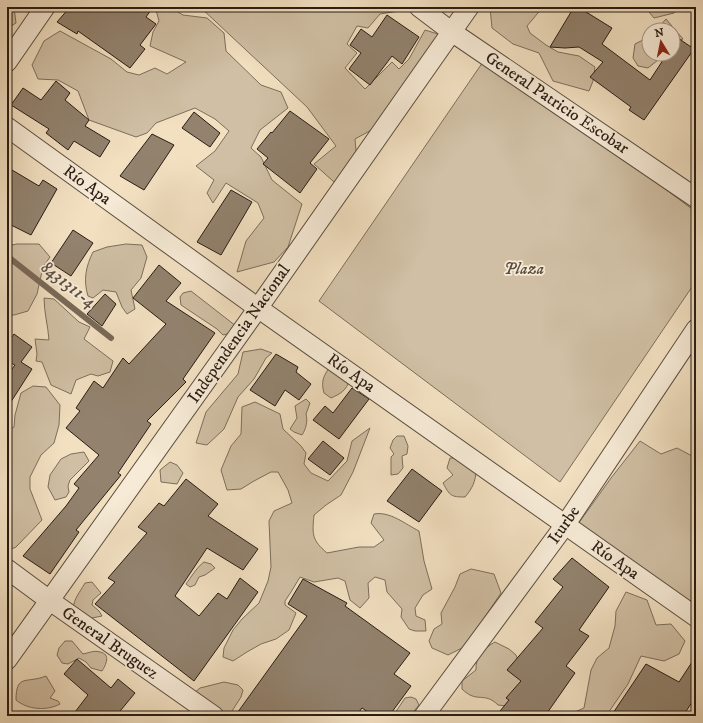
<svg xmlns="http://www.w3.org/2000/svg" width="703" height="723" font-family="'IM FELL DW Pica',serif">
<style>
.green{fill:#d0bfa4;stroke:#7c6e5c}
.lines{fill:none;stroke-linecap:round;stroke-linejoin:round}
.stream{stroke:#796958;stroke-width:6}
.building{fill:#92826e;stroke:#291c14}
.minor-casing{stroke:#5b4d3f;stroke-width:21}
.minor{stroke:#f7ebd7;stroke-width:19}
.labels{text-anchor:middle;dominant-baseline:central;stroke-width:3.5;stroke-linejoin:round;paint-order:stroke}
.street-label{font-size:17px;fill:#291c14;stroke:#f7ebd7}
.park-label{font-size:17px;font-style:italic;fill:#5b4d3f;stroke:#f7ebd7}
.water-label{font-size:18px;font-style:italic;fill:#5e5042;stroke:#f7ebd7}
</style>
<rect width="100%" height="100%" fill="#f2e0c1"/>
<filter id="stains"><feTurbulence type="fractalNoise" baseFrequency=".005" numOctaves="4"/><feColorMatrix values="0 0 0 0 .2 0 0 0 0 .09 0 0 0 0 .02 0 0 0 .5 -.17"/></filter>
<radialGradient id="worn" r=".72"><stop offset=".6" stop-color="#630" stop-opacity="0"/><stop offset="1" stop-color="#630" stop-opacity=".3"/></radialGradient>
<!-- green -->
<g class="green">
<path d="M7,7H14L16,23L8,28H7Z"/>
<path d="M159,7H170L183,15L207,18L224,33L226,51L261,85L281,92L288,108L260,130L251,148L261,157L272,180L302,204L288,247L274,262L237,272L246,241L264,218L258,203L226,183L213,203L207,193L214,180L196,166L215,151L229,131L215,119L195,108L156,123L147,133L136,137L89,120L78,91L58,80L38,79L32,65L44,41L60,31L111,59L127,72L139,75L155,68L167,74L186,62L150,46L153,32L159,21L156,10Z"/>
<path d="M200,7H399V11L380,14L368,28L357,26L347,44L357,53L345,68L365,89L392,62L399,69L409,59L425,30L441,35L375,128L355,139L358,175L334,182L314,164L336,146L307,107Z"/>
<path d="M490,7H545H543L527,26L530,33L546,45L558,52L579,56L595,67L593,81L589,91L553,81L539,53L513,44L492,28Z"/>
<path d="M645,7H679L674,13L654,18Z"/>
<path d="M666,19L683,39L673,42V30H656Z"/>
<path d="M649,37V54H661L658,60L648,68L638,66L633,58L635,44Z"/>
<path d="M487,56L696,212V281L560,482L319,301Z"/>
<path d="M17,244H39L50,257L43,267L37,294L28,311L14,315H7V246Z"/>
<path d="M126,244L142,245L147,257L141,278L131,290L135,309L127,314L122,307L116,292L103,290L93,298L88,296C83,280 86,266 93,252L107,247Z"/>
<path d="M191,291L236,326L231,333L223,335L217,329L181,305L180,297L183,293Z"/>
<path d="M44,298L54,299L79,322L90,327L84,339L113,361L110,372L98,376L91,374L76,380L71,394L51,385L42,362L36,361L37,354L35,339L49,340C48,326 44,312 44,298Z"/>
<path d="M261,349L272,353L266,358L254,379L238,397L224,429L207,445L196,443L206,412L238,374L243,352Z"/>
<path d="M329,368L350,380C345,391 342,393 331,398L324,393C321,382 323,377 329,368Z"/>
<path d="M33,386L46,387L60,405L59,425L54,443L41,455L30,477V489L42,520L16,547L7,551V431L14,427L15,415L21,393Z"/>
<path d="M306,399L310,403L306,414C308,421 306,429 302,435L294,432L290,429L297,418L295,406Z"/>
<path d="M255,402L280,414L283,429L301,446L306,453L304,464L311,473L328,481L347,461L352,441L370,428L353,472L341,495L326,505L314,515C312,535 312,540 327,553L359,547H374L384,540L371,523L374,514C390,511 405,524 419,531L424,561L432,589L423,595L415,608L416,616L425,620L426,631H415L409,629L401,617L402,609L387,592L385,580L375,577L368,583L369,598L360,608L350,600L345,581L338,578L314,582L300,577L291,592L285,601V605L296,613L289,630L276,639L261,644L247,652L233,661L223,657L224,648L233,630L242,619L259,603L268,581L271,567L269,521L274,511L292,503L288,490L278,472H271L254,481L241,489L227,490L221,470L231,446L241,434L242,407Z"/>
<path d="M397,436H404L408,446L407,454L402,456L403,468L398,474L391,475V457L394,454L390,448L393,440Z"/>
<path d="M640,441L661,454L677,448L696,458L695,602L658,591L578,524L611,478Z"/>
<path d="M84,452L89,461L70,480L68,486L69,492L66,497L55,500L48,487L50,475L61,459L71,454Z"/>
<path d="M450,458H457L476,470C476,481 472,489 465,497C451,497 450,496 443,483L453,475L447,468Z"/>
<path d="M170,462L177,465L183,473L177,484L161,482L160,470Z"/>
<path d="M204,562L211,564L215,568L205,575L199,577L195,585L190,587L186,584C191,577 198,566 204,562Z"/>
<path d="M471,569L494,574L501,593L474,633L462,648L448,655L432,648L429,641L434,629L442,624L441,613L455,587L460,574Z"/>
<path d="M92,582L101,593L93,600L92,605L99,611L102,616L87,619L73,609C74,598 80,592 85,583Z"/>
<path d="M626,592L647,600L656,625L671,624L685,641L679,654L664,661L641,656L628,684L606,716H566L584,708L591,670L597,658L609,648L615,626L616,611Z"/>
<path d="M65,641H72L83,654C88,653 95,650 100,652C111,654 106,665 102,671L91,668L86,662L79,658L68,664L62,663L57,655L59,648Z"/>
<path d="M495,642L509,649L516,655L519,663L529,676L506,706L498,705C484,691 477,704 462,689V681L476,670C475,657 484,648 495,642Z"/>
<path d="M46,676L55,691L50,698L58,701L60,704C47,711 28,710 16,700C16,673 27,684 46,676Z"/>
<path d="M224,682L238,685L243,690L241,697L232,711L236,716H221L193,694L200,688Z"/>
<path d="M411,697L416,699L419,705L410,716H393L405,698Z"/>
</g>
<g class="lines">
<!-- stream -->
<path class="stream" d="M7,256L111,338"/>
</g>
<!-- building -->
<g class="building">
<path d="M70,7H153L146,17L156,24L140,45L145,49L130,68L78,31L77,34L57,22Z"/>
<path d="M574,7H578L612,28L602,44L650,80L667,54H673V46L678,38L694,49L644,120L629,110L631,107L590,77L603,62L579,47L565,48L550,47Z"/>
<path d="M387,15L419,37L402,64L392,56L370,85L349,69L361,53L350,45L361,29L372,37Z"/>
<path d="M56,81L70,93L65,100L89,120L85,126L110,141L100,157L74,141L68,150L46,133L49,129L11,105L23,88L41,100Z"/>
<path d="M290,111L329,139L310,163L317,169L300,193L263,164L268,158L257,149L271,132L272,133Z"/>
<path d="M194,112L220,133L210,147L182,128Z"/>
<path d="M152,134L174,145L144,190L120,176Z"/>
<path d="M12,170L39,186L43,180L57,189L31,235L7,223V178Z"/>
<path d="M231,190L252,202L221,255L197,242Z"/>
<path d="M73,230L93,243L71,276L51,263Z"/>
<path d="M159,265L181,283L166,301L215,333L183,379L186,382L147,421L151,424L118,473L121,475L76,530L79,532L50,574L23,556L66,506L79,488L74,484L99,455L66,428L80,411L76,408L94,381L103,388L123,358L129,364L166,324L133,298Z"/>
<path d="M105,294L116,304L102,326L87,314Z"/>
<path d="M14,334L32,347L21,362L32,369L7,408V376L15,365L7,361V344Z"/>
<path d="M276,354L298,367L296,372L311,384L299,400L285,390L275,406L250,390Z"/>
<path d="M352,388L369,399L339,439L313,420L325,406L333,413Z"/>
<path d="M323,441L344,458L330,475L308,459Z"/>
<path d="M412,469L442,491L419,522L387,501Z"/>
<path d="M186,479L218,504L208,516L258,549L243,570L207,548L175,596L199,616L218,593L227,599L240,578L258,592L194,681L95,604L115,582L108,578L147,533L138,527L159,503L164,506Z"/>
<path d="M572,558L609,587L579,630L589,636L566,666L575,673L545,716H496L509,700L506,698L521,681L507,670L543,628L535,622L563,587L553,579Z"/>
<path d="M303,579L347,603L345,606L410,653L394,674L411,686L389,716H374L362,708L356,716H235L307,616L288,604Z"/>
<path d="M696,656V696L683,716H611L646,664L679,682Z"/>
<path d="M77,659L111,688L118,679L135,693L116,716H72L88,695L64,674Z"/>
</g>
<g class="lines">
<!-- minor casing -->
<g class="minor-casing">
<g id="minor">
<path d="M419,7L452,32L696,198"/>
<path d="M7,62L45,7"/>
<path d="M7,127L258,308L696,617"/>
<path d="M7,569L49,600L214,716"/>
<path d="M7,660L258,308L469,7"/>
<path d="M424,716L565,525L696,329"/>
</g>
</g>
<!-- minor -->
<use href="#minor" class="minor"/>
</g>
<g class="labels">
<!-- street labels -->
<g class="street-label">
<text transform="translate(557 103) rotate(34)">General Patricio Escobar</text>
<text transform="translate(87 185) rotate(36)">Río Apa</text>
<text transform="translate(239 334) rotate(-55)">Independencia Nacional</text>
<text transform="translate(351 373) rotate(35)">Río Apa</text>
<text transform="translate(564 525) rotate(-55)">Iturbe</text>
<text transform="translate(615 560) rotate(35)">Río Apa</text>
<text transform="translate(110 643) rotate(35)">General Bruguez</text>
</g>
<!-- park labels -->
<g class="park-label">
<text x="524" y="269">Plaza</text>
</g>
<!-- water labels -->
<g class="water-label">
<text transform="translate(68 285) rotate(38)">8431311-4</text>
</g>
</g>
<!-- margin -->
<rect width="703" height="723" fill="none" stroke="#f2e0c1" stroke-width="24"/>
<rect x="8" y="8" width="687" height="707" fill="none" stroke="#291c14" stroke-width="2"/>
<rect x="12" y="12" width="679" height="699" fill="none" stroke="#291c14"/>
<!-- north arrow -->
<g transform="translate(661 42) rotate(350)"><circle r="19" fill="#f7ebd7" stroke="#a59889"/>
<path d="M0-3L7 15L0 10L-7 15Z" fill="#8f2418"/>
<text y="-6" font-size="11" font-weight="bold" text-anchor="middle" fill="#291c14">N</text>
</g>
<rect width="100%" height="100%" filter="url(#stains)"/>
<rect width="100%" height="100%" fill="url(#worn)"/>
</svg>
